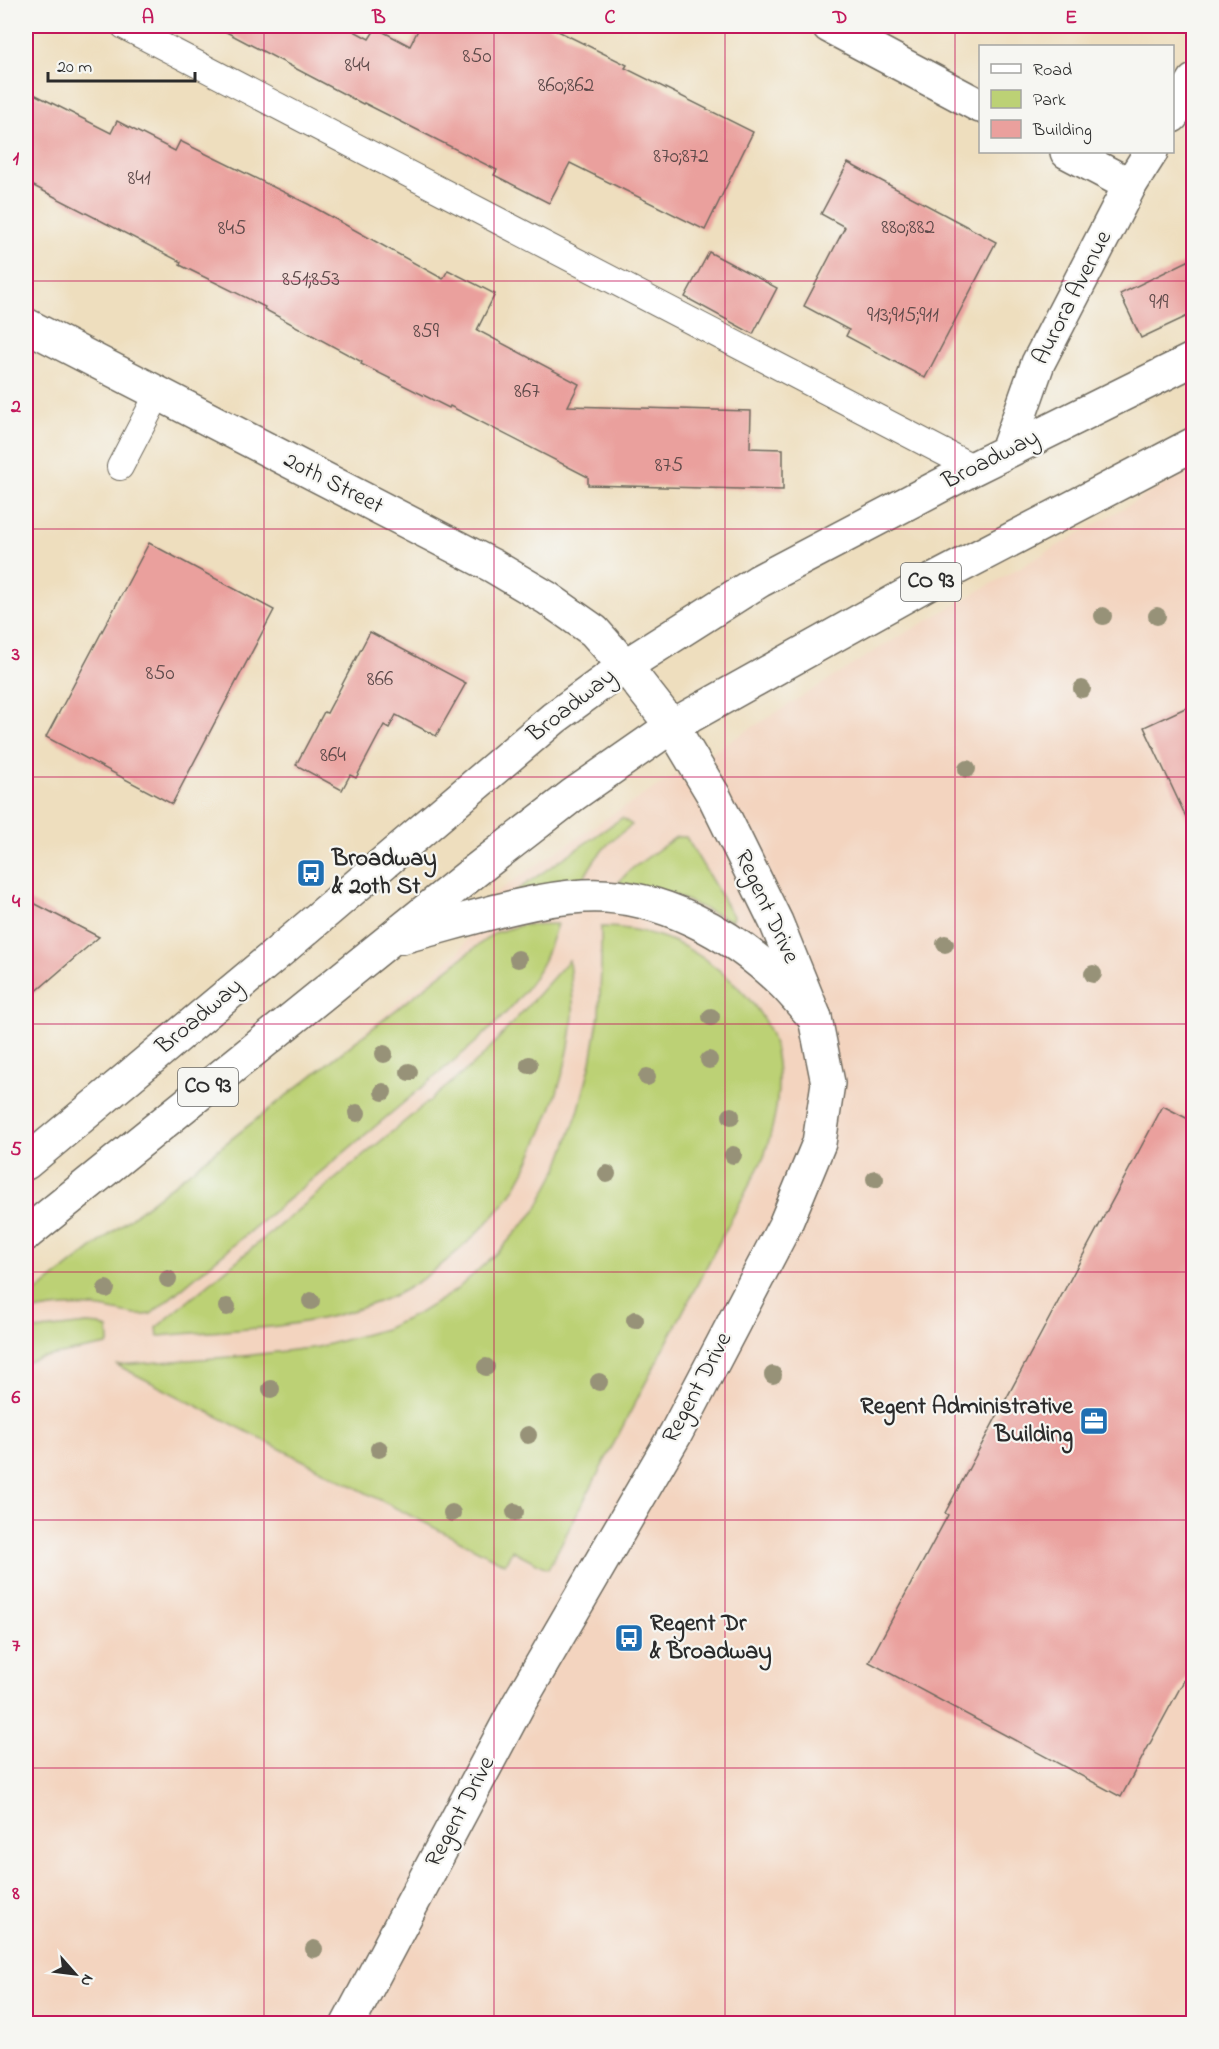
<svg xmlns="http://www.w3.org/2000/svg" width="1219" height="2049" font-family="'Indie Flower',sans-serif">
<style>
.built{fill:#f3d4bf}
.green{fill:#bcd175;stroke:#747e50;stroke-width:1.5}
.building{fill:#eaa09d}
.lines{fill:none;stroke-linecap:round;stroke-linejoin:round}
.lane-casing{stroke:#6f6a5e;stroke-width:28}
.street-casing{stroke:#6f6a5e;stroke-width:36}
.secondary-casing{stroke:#6f6a5e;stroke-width:36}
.primary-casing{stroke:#6f6a5e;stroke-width:36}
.lane{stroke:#fff;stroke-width:26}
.street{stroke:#fff;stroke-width:33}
.secondary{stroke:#fff;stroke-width:33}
.primary{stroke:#fff;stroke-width:33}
.tree{fill:#979278}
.grid{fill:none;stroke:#c2185b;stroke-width:1.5;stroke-opacity:0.55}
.labels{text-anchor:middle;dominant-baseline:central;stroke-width:4.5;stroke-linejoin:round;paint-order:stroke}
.number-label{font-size:21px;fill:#5b4848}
.shield{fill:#f6f6f2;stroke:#686867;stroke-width:1.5}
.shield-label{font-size:22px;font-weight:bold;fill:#2b2b2b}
.street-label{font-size:24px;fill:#2b2b2b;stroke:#f6f6f2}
.poi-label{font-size:24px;font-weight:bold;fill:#2b2b2b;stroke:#f6f6f2;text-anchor:start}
.neatline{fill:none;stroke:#c2185b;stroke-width:2}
.grid-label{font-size:20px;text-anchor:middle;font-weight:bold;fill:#c2185b}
</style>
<rect width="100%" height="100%" fill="#f6f6f2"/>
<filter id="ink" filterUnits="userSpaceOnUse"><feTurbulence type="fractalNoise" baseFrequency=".0167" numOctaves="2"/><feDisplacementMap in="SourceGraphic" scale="12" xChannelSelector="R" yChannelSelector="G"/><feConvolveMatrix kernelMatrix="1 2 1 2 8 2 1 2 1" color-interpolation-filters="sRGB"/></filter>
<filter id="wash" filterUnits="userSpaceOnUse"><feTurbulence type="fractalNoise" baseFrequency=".008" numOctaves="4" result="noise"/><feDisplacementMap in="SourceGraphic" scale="24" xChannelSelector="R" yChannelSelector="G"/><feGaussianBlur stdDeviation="1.35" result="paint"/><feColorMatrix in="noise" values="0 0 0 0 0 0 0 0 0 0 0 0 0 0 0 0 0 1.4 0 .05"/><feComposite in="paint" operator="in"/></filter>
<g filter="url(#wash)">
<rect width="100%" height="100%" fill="#eedebe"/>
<!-- built -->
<path class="built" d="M1193,468V2023L26,2024V1298L119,1239L459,952L495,893L602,821L883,646Z"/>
<!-- green -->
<g class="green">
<path d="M622,818L632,825C607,842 594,857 581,884L504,899Z"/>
<path d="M676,837H686L733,916L732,920H729L672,894L618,883L630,870Z"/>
<path d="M557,924C553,936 549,948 544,960C528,993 502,1018 475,1043L151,1314C134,1318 118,1310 101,1308C75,1305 50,1307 26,1313V1300L494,933L522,925Z"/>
<path d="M601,927C621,927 640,930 659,936C702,949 764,1000 774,1045C783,1086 776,1118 764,1157L548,1569L512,1550L505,1564L117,1365L244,1356L318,1347L385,1329L421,1312L455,1291L501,1249L535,1211L558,1168L579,1109L591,1062L599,1015L601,969Z"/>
<path d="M569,960C570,978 574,997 573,1014C570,1061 555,1103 536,1145C529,1162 521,1179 511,1194C487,1228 436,1274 399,1293C383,1301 364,1307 348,1312C287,1330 221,1330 158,1336L157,1327L481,1058Z"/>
<path d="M87,1324L100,1325L108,1329L109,1340L107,1345L39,1358L26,1363V1331Z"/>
</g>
<g id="blocks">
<!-- building -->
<g class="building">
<path d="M215,26H345L369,39L376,28L410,46L420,26H548L627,65L625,68L753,132L705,230L570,163L549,203L494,175L497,170L364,103L363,104Z"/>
<path d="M26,90L111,133L117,121L175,151L180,141L308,204L443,279L448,270L495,294L477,330L579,384L568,406L751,411L750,448L783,449V490L588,485V477L450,406L449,408L361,364L362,362L264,309L265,307L180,265L181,262L26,182Z"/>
<path d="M848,163L996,242L925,378L846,336L849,330L804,306L845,227L821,214Z"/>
<path d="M709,252L777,288L753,334L685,297Z"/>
<path d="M1194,258V313L1141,338L1120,294Z"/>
<path d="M149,543L274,610L172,804L46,737Z"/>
<path d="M370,632L466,683L436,736L396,715L389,728L384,725L356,778L350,775L342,790L296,765L324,712L327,713Z"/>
<path d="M1194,704V834L1144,727Z"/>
<path d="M26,899L99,937L26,1000Z"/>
<path d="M1163,1106L1194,1122V1662L1121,1797L869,1662L948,1515L945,1513Z"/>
</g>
</g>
</g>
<g filter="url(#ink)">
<use href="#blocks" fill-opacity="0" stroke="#6f6a5e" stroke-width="1.5"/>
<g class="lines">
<!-- lane casing -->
<g class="lane-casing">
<g id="lane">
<path d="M124,26L974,468"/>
<path d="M120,467L158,394"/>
</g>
</g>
<!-- street casing -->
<g class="street-casing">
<g id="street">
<path d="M829,26L980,106"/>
<path d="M1172,116L1194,81"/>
<path d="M1067,152L1130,185"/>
<path d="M1007,451L1038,363L1130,185L1151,152"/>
</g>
</g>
<!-- secondary casing -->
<g class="secondary-casing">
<path id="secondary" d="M26,325L493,566L547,598L594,631L625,666L672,726L714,796L776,922L815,1018L828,1083L819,1143L785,1225L676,1433L518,1705L348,2024"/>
</g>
<!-- primary casing -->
<g class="primary-casing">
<g id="primary">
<path d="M401,937C457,923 526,899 584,896C658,892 732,933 784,984C795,995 804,1007 815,1018"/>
<path d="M26,1163L274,956L554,718L625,666L759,581L974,468L1194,359"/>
<path d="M26,1234L475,871L573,795L672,726L928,583L1194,444"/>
</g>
</g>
<!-- lane -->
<use href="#lane" class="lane"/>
<!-- street -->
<use href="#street" class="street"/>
<!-- secondary -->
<use href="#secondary" class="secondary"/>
<!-- primary -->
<use href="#primary" class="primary"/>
</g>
<!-- trees -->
<g class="tree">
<circle cx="1103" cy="616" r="9"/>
<circle cx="1157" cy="616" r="9"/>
<circle cx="1082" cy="689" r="9"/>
<circle cx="967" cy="769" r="9"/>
<circle cx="945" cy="944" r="9"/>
<circle cx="518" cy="959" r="9"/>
<circle cx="1093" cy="974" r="9"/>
<circle cx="711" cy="1017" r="9"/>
<circle cx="384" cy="1054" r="9"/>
<circle cx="709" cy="1060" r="9"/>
<circle cx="529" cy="1065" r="9"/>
<circle cx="409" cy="1072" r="9"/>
<circle cx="647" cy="1077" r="9"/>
<circle cx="383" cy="1092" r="9"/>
<circle cx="357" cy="1113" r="9"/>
<circle cx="731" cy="1116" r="9"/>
<circle cx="733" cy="1155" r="9"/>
<circle cx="607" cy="1174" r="9"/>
<circle cx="875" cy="1179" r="9"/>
<circle cx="168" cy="1279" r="9"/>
<circle cx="106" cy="1289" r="9"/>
<circle cx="311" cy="1301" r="9"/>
<circle cx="227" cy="1307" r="9"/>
<circle cx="635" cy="1320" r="9"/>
<circle cx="486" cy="1367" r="9"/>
<circle cx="773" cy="1375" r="9"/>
<circle cx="599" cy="1382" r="9"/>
<circle cx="271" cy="1389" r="9"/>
<circle cx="528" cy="1435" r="9"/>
<circle cx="379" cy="1449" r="9"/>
<circle cx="515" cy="1512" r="9"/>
<circle cx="452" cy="1513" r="9"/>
<circle cx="314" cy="1949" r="9"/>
</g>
</g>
<!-- grid -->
<path class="grid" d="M264,26V2024M494,26V2024M725,26V2024M955,26V2024M26,281H1194M26,529H1194M26,777H1194M26,1024H1194M26,1272H1194M26,1520H1194M26,1768H1194"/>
<!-- icons -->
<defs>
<g id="bus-square" transform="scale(1.5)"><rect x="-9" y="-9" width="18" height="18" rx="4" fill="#1f6fb2" stroke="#f6f6f2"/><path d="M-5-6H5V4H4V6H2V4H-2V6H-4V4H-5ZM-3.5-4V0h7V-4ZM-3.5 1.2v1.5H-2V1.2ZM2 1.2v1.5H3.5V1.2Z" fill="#fff"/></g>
<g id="office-square" transform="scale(1.5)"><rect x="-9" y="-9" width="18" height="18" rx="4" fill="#1f6fb2" stroke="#f6f6f2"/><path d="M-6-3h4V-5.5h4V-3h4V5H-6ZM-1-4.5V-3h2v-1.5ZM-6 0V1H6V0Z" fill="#fff"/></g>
</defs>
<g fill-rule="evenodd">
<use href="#bus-square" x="311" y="873"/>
<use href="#office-square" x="1094" y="1421"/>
<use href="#bus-square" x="629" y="1638"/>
</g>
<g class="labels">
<!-- number labels -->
<g class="number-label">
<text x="477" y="57">850</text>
<text x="357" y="66">844</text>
<text x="566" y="86">860;862</text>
<text x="681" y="157">870;872</text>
<text x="139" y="179">841</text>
<text x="908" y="228">880;882</text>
<text x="232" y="229">845</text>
<text x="311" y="280">851;853</text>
<text x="1159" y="303">919</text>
<text x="903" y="316">913;915;911</text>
<text x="426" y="332">859</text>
<text x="527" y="392">867</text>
<text x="669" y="466">875</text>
<text x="160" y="674">850</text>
<text x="380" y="680">866</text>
<text x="333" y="756">864</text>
</g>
<!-- shield labels -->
<g class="shield">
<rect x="901" y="563" width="60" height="38" rx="4.5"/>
<rect x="178" y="1068" width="60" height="38" rx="4.5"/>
</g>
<g class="shield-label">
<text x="931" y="582">CO 93</text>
<text x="208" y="1087">CO 93</text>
</g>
<!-- street labels -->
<g class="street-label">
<text transform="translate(1073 298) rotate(-63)">Aurora Avenue</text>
<text transform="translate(991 460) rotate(-27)">Broadway</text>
<text transform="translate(333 484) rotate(27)">20th Street</text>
<text transform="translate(572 706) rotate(-38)">Broadway</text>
<text transform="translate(766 907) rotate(65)">Regent Drive</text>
<text transform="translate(200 1017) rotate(-40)">Broadway</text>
<text transform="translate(698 1388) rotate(-62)">Regent Drive</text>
<text transform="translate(461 1812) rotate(-62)">Regent Drive</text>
</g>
<!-- poi labels -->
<g class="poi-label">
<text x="332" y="859">Broadway<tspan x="332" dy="28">&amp; 20th St</tspan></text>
<text x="1073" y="1407" text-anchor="end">Regent Administrative<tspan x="1073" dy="28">Building</tspan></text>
<text x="650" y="1624">Regent Dr<tspan x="650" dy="28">&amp; Broadway</tspan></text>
</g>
</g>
<!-- margin -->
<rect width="1219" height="2049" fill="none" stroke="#f6f6f2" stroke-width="66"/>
<!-- legend -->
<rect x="979" y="45" width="195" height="108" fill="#f6f6f2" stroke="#a5a5a2" stroke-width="1.5"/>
<rect x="991" y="64" width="30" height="9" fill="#ffffff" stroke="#a5a5a2" stroke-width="1.5"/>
<text x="1033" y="75" font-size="18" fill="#2b2b2b">Road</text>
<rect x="991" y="90" width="30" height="18" fill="#bcd175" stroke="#a5a5a2" stroke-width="1.5"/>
<text x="1033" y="105" font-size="18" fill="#2b2b2b">Park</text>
<rect x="991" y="120" width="30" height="18" fill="#eaa09d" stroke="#a5a5a2" stroke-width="1.5"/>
<text x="1033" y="135" font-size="18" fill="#2b2b2b">Building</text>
<!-- north arrow -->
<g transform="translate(75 1974) rotate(118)" stroke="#f6f6f2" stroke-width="4.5" paint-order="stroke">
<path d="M0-4.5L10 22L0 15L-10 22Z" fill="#2b2b2b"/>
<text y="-9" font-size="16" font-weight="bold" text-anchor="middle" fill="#2b2b2b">N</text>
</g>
<!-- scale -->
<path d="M48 72v9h147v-9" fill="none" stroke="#2b2b2b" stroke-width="3"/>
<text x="57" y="72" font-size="18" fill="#2b2b2b" stroke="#f6f6f2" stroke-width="4.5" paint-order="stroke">20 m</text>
<rect x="33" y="33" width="1153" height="1983" class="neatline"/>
<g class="grid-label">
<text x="148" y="23">A</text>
<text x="379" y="23">B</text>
<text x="610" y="23">C</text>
<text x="840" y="23">D</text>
<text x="1071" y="23">E</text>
<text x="16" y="164">1</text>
<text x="16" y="412">2</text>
<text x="16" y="660">3</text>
<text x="16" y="907">4</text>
<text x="16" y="1155">5</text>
<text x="16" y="1403">6</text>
<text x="16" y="1651">7</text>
<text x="16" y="1899">8</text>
</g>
</svg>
